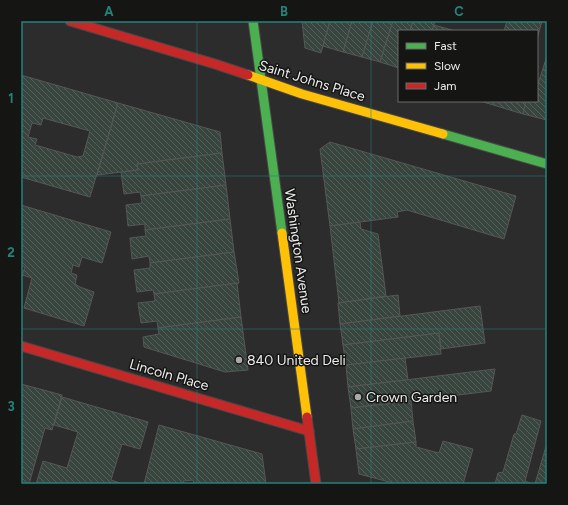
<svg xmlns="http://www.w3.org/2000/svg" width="568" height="505" font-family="Figtree,sans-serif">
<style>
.building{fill:url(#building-back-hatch);stroke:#565756;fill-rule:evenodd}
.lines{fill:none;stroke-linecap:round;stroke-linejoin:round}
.fast-casing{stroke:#484848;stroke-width:11}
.slow-casing{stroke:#484848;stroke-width:11}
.jam-casing{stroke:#484848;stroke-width:11}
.fast{stroke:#4caf50;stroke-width:9}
.slow{stroke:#ffc107;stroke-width:9}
.jam{stroke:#c62828;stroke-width:9}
.grid{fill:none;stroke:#25827b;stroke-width:1;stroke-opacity:0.55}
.poi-dot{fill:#a9a9a9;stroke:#151514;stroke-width:1.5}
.labels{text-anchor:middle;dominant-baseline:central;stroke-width:3;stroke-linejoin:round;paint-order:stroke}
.street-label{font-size:14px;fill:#ecedec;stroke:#151514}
.poi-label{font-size:14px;fill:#ecedec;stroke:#151514;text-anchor:start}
.neatline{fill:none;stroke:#25827b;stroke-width:1.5}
.grid-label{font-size:13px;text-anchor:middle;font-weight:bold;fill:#25827b}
</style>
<defs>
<pattern id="building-back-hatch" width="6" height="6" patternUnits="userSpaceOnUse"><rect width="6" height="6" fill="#38453f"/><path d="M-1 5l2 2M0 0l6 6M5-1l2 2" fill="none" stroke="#55605b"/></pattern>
</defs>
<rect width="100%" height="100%" fill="#2c2c2c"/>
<!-- building -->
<g class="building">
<path d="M302,21H330L321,53L305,48Z"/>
<path d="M330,21H352L343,52L323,46Z"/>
<path d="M352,21H373L362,57L343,52Z"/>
<path d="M373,21H393L380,62L362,57Z"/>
<path d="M393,21H413L410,31H399V68L380,62Z"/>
<path d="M413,21H435L432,31H410Z"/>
<path d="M507,21H542L537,39V31H504Z"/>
<path d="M434,25L452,30V31H432Z"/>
<path d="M547,56V120L523,114L526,101H537V87Z"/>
<path d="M21,75L118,103L90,197L21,177ZM43,118L90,131L83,156L77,157L35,145L37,139L28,137L32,123L41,125Z"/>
<path d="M480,101H526L523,114Z"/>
<path d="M118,103L220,132L222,153L137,164L138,170L97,175Z"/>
<path d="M330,142L516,196L504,239L407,210L397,212L398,217L330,226L320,149Z"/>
<path d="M222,153L226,185L141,196L140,192L124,194L121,172L138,170L137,164Z"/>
<path d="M226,185L230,219L145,230V224L128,226L126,205L142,203L141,196Z"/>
<path d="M21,205L111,232L102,263L82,257L79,267L73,265L71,273L77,275L75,284L80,287L94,292L84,326L24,308L32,278L22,275L25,267L21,266Z"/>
<path d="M230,219L234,252L150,263L149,256L132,259L130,238L146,236L145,230Z"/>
<path d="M360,222L361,229L378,234L386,296L339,303L330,226Z"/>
<path d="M234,252L239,283L154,294L153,290L137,292L134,270L150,268V263Z"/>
<path d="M237,283L241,317L158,328L157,321L141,323L138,303L155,301L154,294Z"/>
<path d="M398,295L400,316L340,324L338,303Z"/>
<path d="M480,306L485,343L441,349L439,333L343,345L340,324Z"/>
<path d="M241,317L248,370L225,372L144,347L143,337L159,334L158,328Z"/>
<path d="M439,333L441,354L346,365L343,345Z"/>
<path d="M405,358L408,380L348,387L346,365Z"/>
<path d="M495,369L491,391L351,408L348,387Z"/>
<path d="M21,384L62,395L52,430L45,428L29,484H21Z"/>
<path d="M62,397L148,422L140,449L122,444L111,480L123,484H36L43,461L67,468L78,432L54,425Z"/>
<path d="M411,401L413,421L353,429L351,408Z"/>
<path d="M522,415L541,421L525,481L530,483L529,484H495L498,473L503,472L514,434H516Z"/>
<path d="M413,421L416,442L356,449L353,429Z"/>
<path d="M159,425L262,454L266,484H229L228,482L209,484H194L193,480L183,481L185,484H144Z"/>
<path d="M443,441L473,449L463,484H397L359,474L356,449L416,442V447L439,453Z"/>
<path d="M547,443V484H535Z"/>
</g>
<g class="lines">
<!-- fast casing -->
<g class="fast-casing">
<g id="fast">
<path d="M253,21L282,233"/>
<path d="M443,134L547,164"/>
</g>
</g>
<!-- slow casing -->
<g class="slow-casing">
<g id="slow">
<path d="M248,75L302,94L443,134"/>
<path d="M282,233L307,417"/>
</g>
</g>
<!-- jam casing -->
<g class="jam-casing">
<g id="jam">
<path d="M70,21L215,64L248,75"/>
<path d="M21,346L309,431"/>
<path d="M307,417L316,484"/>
</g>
</g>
<!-- fast -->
<use href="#fast" class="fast"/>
<!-- slow -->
<use href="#slow" class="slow"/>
<!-- jam -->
<use href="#jam" class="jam"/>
</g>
<!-- grid -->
<path class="grid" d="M197,21V484M371,21V484M21,176H547M21,329H547"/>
<!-- markers -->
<g class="poi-dot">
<circle cx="239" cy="360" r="4"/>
<circle cx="358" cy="397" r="4"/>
</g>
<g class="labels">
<!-- street labels -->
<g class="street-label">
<text transform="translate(312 81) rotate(17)">Saint Johns Place</text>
<text transform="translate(298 251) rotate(82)">Washington Avenue</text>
<text transform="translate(169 375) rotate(16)">Lincoln Place</text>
</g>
<!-- poi labels -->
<g class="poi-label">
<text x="247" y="360">840 United Deli</text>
<text x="366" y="397">Crown Garden</text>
</g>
</g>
<!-- border -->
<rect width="568" height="505" fill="none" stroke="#151514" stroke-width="44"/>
<!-- legend -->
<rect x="398" y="30" width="140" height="72" fill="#151514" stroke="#6b6b6a"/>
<rect x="406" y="43" width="20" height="6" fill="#4caf50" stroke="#6b6b6a"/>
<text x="434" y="50" font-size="12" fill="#ecedec">Fast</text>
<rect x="406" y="63" width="20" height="6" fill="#ffc107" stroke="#6b6b6a"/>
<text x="434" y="70" font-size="12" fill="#ecedec">Slow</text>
<rect x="406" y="83" width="20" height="6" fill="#c62828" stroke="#6b6b6a"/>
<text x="434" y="90" font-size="12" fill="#ecedec">Jam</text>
<rect x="22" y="22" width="524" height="461" class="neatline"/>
<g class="grid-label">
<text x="109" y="16">A</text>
<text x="284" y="16">B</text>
<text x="459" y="16">C</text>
<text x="11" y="103">1</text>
<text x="11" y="257">2</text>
<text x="11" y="411">3</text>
</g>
</svg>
